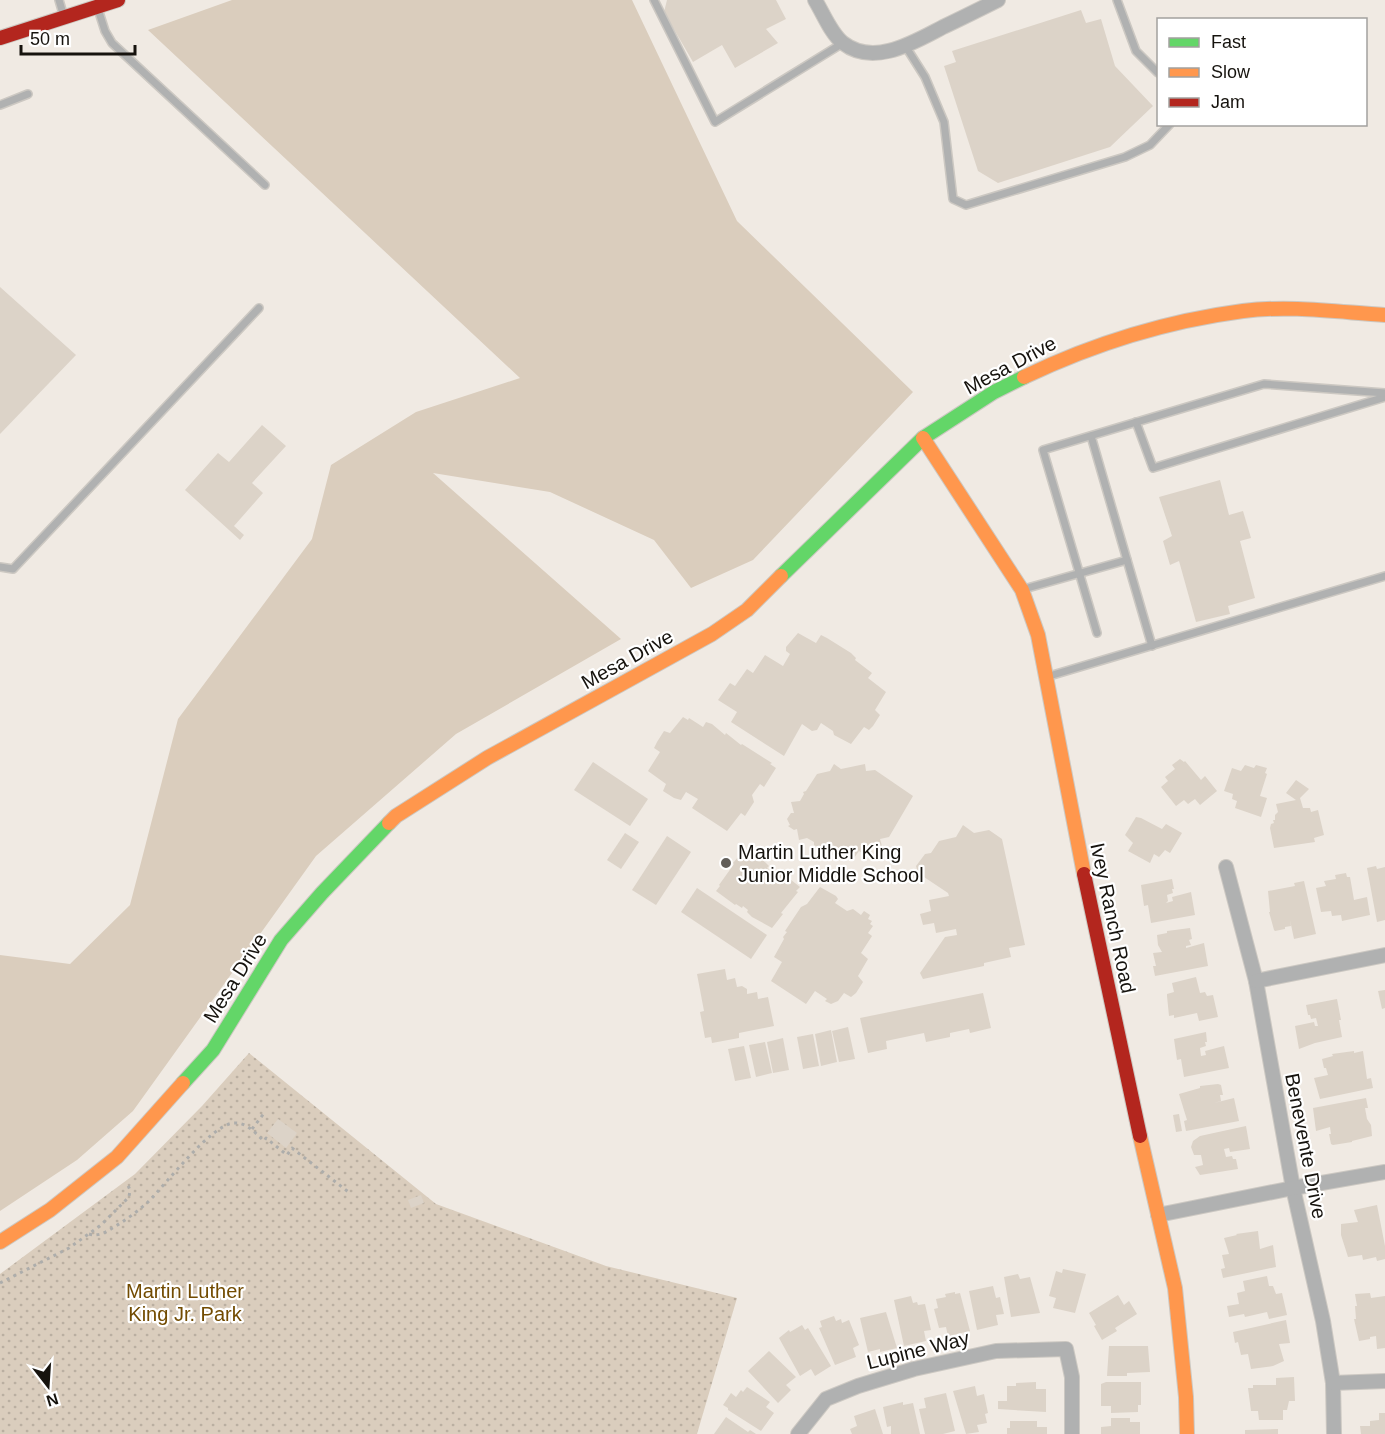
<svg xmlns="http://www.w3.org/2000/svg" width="1385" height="1434" font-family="Arial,sans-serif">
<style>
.grass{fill:#dacdbd}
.park{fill:url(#park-dots)}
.building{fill:#dcd3c8}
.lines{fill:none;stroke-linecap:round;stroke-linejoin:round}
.lane-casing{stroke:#ccc8c2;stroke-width:10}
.street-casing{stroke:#ccc8c2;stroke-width:16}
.fast-casing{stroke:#ccc8c2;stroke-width:16}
.slow-casing{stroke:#ccc8c2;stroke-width:16}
.jam-casing{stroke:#ccc8c2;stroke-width:16}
.path{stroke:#adadab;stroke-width:3;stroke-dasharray:3 4.5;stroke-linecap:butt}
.lane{stroke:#b0b1b1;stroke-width:7}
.street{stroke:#b0b1b1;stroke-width:14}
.fast{stroke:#63d668;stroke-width:14}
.slow{stroke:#ff974d;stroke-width:14}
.jam{stroke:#b3261e;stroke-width:14}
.poi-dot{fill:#625e59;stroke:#fff;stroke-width:2}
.labels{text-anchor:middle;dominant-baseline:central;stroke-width:4.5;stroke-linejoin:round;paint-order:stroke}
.street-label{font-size:20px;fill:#16130e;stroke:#fff}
.poi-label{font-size:20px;fill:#16130e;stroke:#fff;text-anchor:start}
.park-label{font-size:20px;fill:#724b01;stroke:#fff}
</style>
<defs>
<pattern id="park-dots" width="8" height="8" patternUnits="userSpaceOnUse" patternTransform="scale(1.5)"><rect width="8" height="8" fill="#dacdbd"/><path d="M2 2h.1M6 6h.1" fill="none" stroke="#baafa1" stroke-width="1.8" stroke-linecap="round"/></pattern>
</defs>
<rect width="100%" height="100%" fill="#f0eae3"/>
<!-- grass -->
<path class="grass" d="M232,0H632L737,221L913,392L753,560L691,588L654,540L550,492L433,473L621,639L456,734L316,856L133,1111L77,1160L0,1211V955L70,964L130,905L178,719L312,539L331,465L416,412L520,378L148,30Z"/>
<!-- park -->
<path class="park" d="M249,1053L436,1204L606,1266L737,1298L697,1434H0V1274L135,1174L202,1106Z"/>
<!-- building -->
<g class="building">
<path d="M667,0H776L786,19L766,29L778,43L735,68L722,45L693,62L664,12Z"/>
<path d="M1081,10L1086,23L1101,19L1115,66L1153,106L1110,147L998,183L978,171L944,66L956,62L952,51Z"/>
<path d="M0,287L76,355L0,434Z"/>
<path d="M262,425L286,446L252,483L263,493L234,526L244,535L240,540L185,490L218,453L229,462Z"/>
<path d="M1220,480L1229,515L1243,511L1251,538L1240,541L1255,598L1228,606L1230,614L1196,622L1179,561L1170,565L1163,541L1172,536L1159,497Z"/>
<path d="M798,633L816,643L821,635L827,638L851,653L856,658L855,660L872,673L868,678L886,692L875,710L880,715L873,726L869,730L864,727L851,744L834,735L833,731L821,723L817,730L812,731L802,724L784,756L731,722L737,712L718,700L730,683L735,686L747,669L753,673L765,655L783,666L790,654L786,651V647Z"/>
<path d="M683,717L688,720L689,718L703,727L706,722L712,724L725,735L726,733L741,745L742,744L772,763L770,764L776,768L764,787L760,784L752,795L754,802L745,816L741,813L727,831L692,808L698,799L686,792L681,800L674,798L663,791L666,784L648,771L660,752L654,748L657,742L664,731L670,733Z"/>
<path d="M1180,759L1184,762L1185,761L1201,780L1205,776L1217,791L1200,805L1195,799L1188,804L1184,800L1176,806L1161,787L1168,781L1165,777L1175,769L1172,765Z"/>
<path d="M593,762L648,799L630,826L574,790Z"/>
<path d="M834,764L841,769L865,764L866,771L875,770L913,796L889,837L880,839L882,846L873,848L871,852L862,853L859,851L854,858L847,853L845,857L838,858L814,845V842L807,838L799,840L797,829L794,830L788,826L790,825L787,819L791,813H794L791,802L800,801L804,794L803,792L806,791L817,774L830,771Z"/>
<path d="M1245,765L1254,768L1256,765L1267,768L1265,773L1267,774L1260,796L1267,798L1261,817L1235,808L1237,801L1232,799L1233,794L1224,791L1232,768L1241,771Z"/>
<path d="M1296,780L1309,789L1300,798L1303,808H1310L1311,812L1318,810L1324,835L1314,838L1315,842L1274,848L1270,828L1271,824L1274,823L1273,820H1275V815L1278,812L1276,804L1296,800L1286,793Z"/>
<path d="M1136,817L1141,818L1162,829L1166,824L1182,833L1170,853L1165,850L1159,857L1154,854L1150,863L1128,851L1133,843L1125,835Z"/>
<path d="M963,825L974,833L989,830L1002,839L1025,945L1009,948L1011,957L984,963V966L923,979L920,973L945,937L957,935L956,929L936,933L934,923L923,925L920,914L931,911L929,900L949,896L948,893L918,873L916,866L925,854L931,853L939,841L956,837Z"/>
<path d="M625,833L639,842L621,869L607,860Z"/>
<path d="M667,836L691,852L656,905L632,890Z"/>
<path d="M744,850L749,853L750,852L764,861L769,866L767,868L773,872L775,870L780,874L781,872L800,887L796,891L798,892L781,913L783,914L772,928L752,917L747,912L748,910L743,906L742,908L736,904L735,905L716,891L720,886L719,885L734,864L733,863Z"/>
<path d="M1376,866L1377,869L1385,867V920L1377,922L1367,868Z"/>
<path d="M1346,873L1347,877H1350L1354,900L1367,897L1370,915L1342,921L1341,915L1332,916L1331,911L1321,912L1316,888L1326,886L1324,881L1336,879L1335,875Z"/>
<path d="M1172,879L1174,889H1172L1173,893L1167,895L1168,901L1166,903L1173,901L1172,897L1191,892L1195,915L1151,923L1148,905L1144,906L1141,885Z"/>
<path d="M1304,881L1316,934L1294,939L1290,920L1291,926L1285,927V929L1275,931L1274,930L1269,912H1270L1268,891L1295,886L1294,883Z"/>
<path d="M820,887L836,896L838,899L835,903L847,911L853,909L861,915L864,911L870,915L868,919L872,921L870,924L873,926L868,933L872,936L861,953L868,959L858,976L863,982L856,993L851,997L844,993L838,1001L831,1004L825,1001L827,999L815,991L806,1004L771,981L782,962L774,957L784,939L783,937L787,932L785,931L801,907L807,904Z"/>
<path d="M697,888L767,935L751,959L681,912Z"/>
<path d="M1190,928L1192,939L1189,940L1191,945L1186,946V948L1204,943L1208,966L1155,976L1153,966H1156L1153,953L1162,952L1158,945L1157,935L1167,933V931Z"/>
<path d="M725,969L727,980L735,978L737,987L742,986L747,989V994L757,992L758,999L768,997L774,1026L739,1033V1038L712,1043L711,1037L705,1038L700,1012L704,1011L697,974Z"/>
<path d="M1196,977L1200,993L1205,992L1207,996L1213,995L1218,1017L1199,1021L1197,1013L1174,1018V1015L1169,1016L1167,996V994L1174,992L1172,983Z"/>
<path d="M1385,990V1008L1382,1009L1378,991Z"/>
<path d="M983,993L991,1028L970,1033L969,1029L950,1033V1037L926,1042L924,1033L886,1041L887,1049L868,1053L860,1018Z"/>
<path d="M1337,999L1341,1020H1339L1342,1037L1315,1043L1299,1049L1295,1026L1314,1022L1315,1026H1318L1316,1018L1311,1019L1310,1015H1308L1306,1005Z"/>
<path d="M848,1027L855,1059L839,1062L832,1031Z"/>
<path d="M831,1030L837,1062L821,1066L815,1034Z"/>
<path d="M1206,1032L1207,1042H1205L1206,1046L1200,1048L1201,1056L1206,1055L1205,1051L1224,1046L1229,1068L1184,1077L1181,1059L1177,1060L1174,1039Z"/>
<path d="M813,1034L819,1066L803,1069L797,1037Z"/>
<path d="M783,1038L789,1070L773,1073L767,1042Z"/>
<path d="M765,1042L772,1073L756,1077L749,1045Z"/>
<path d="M744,1046L751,1078L735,1081L728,1049Z"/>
<path d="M1354,1051V1053L1363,1051L1367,1079L1371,1078L1373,1088L1320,1099L1314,1078L1328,1075L1326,1068H1324L1322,1059L1333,1056L1332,1054Z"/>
<path d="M1218,1084L1221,1085L1223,1095H1220L1221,1101L1214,1103L1234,1098L1239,1121L1186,1131L1184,1121L1187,1120L1179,1094L1200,1088V1086Z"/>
<path d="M1366,1098L1368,1108H1365L1367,1119L1371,1125L1372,1136L1352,1141V1142L1333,1145L1331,1144L1329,1134H1331L1330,1127L1316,1131L1313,1108Z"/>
<path d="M1179,1114L1182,1131L1176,1132L1173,1115Z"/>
<path d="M278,1119L297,1133L286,1148L267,1133Z"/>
<path d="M1246,1126L1250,1149L1230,1152L1229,1148L1224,1149L1226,1157L1232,1156L1233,1159H1236L1238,1169L1200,1175L1195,1167L1203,1165L1201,1155H1194L1191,1147L1193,1141L1200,1136Z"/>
<path d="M421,1195L424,1203L411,1208L408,1200Z"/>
<path d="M1377,1205L1385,1246V1259L1377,1261L1376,1257L1363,1260L1362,1255L1348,1257L1341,1235V1224L1358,1222L1354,1210Z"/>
<path d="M1258,1231L1260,1249L1273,1245L1276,1267L1223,1278L1221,1269L1225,1268L1222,1255L1229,1254L1224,1238L1237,1235L1236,1234Z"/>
<path d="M1063,1269L1086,1274L1075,1313L1053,1308L1056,1298L1049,1296L1056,1271L1062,1273Z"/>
<path d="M1018,1274L1020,1279L1030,1277L1040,1313L1011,1317L1004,1277Z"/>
<path d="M1267,1276L1269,1286H1273L1276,1294L1282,1293L1287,1315L1269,1319L1267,1312L1245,1317L1244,1314L1229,1317L1227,1306L1239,1304L1237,1293L1245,1291L1243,1281Z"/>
<path d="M993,1286L996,1298L1000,1297L1004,1314L996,1315L998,1325L977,1330L969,1291Z"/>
<path d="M955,1292V1294L960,1293L970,1331L948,1336L946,1327L939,1328L934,1309L938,1308L936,1299L946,1297L945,1294Z"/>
<path d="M1370,1293L1371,1298L1385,1296V1348L1377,1349L1376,1336L1370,1337V1339L1359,1341L1354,1319H1356L1355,1306H1357L1355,1294Z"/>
<path d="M1118,1295L1124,1305L1129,1301L1137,1314L1115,1328L1117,1331L1102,1340L1094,1326L1096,1325L1089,1313Z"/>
<path d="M911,1296L913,1303L917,1302L918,1305L925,1304L931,1330L924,1331L926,1341L904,1346L894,1300Z"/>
<path d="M886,1312L897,1348L880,1352V1349L868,1352L860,1318Z"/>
<path d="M834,1316L836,1321L841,1319L842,1323L849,1320L859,1345L853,1348L856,1357L835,1365L819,1328L822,1327L820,1321Z"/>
<path d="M1286,1320L1290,1343L1279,1344L1284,1361L1273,1366L1251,1369L1248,1354L1241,1355L1238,1342L1235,1343L1233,1332Z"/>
<path d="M802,1325L805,1330L808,1328L831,1366L815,1376L811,1369L800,1376L779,1338L789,1330L790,1332Z"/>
<path d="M1109,1346H1148L1150,1372L1127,1373V1376H1107Z"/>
<path d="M769,1351L796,1377L786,1385L791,1390L778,1403L748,1371Z"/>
<path d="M1294,1377L1295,1401H1289L1287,1410H1283V1420H1259L1258,1411H1251L1248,1388H1253V1385H1276V1378Z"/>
<path d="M1036,1382V1389H1046V1412L998,1409V1401H1007V1386H1016V1383Z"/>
<path d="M1106,1382H1141V1405H1138V1412L1111,1413V1406H1101V1384Z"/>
<path d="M975,1386L977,1396L984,1394L988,1413L985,1414L987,1423L977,1425L979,1432L966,1434L953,1391Z"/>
<path d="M747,1387L770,1402L766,1407L774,1413L761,1431L728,1410V1408L723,1405L731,1393L736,1397L741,1390L743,1392Z"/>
<path d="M946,1393L955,1431L943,1434H925L919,1409L926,1408L924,1398Z"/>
<path d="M903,1402V1405L913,1403L920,1434H891V1426L887,1427L883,1407Z"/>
<path d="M875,1409L883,1434H852L850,1429L857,1426L854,1416Z"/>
<path d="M1379,1413H1385V1434H1361L1360,1426H1370V1421L1379,1420Z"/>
<path d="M726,1417L748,1432L750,1430L756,1434H714Z"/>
<path d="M1111,1418H1130V1422H1140V1434H1101V1427L1111,1426Z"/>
<path d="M1010,1421H1037V1427H1047V1434H1007V1428H1010Z"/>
<path d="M1278,1429V1434H1245V1430Z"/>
</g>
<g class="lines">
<!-- lane casing -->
<g class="lane-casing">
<g id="lane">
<path d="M59,0L64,17"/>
<path d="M654,0L715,122L843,43"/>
<path d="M1117,0L1136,51L1158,73"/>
<path d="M98,9L105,31L112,43L265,185"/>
<path d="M906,47L925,77L944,122L953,199L966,205L1125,157L1150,145L1170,124"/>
<path d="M0,105L28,94"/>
<path d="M1136,422L1153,468L1385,397"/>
<path d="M1091,436L1127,560"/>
<path d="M0,567L13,569L259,308"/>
<path d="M1024,589L1127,560L1152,646"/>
<path d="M1097,633L1043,450L1264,384L1385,393"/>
<path d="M1046,677L1385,576"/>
</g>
</g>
<!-- street casing -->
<g class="street-casing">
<g id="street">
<path d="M815,0C823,13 831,34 843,43C874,67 914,42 943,27C962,18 980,9 998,0"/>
<path d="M1226,867L1256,981L1293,1188L1323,1321L1333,1383L1334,1434"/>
<path d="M1256,981L1385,955"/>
<path d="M1158,1215L1293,1188L1385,1172"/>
<path d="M1333,1383L1385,1381"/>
<path d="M798,1434L826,1399L858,1386L914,1369L996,1351L1066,1349L1072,1377V1434"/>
</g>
</g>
<!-- fast casing -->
<g class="fast-casing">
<g id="fast">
<path d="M781,576L923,438L994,392L1024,377"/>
<path d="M183,1083L213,1050L281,940L322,893L389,823"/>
</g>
</g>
<!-- slow casing -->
<g class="slow-casing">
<g id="slow">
<path d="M1024,377C1093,344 1167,321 1243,311C1290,305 1338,312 1385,315"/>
<path d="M923,438L1022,590L1038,635L1084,874"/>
<path d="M389,823L396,816L487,758L712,634L747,610L781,576"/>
<path d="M1140,1136L1175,1288L1186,1397L1187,1434"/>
<path d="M0,1242L50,1210L117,1157L183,1083"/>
</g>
</g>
<!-- jam casing -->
<g class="jam-casing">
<g id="jam">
<path d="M0,38L118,0"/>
<path d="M1084,874L1140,1136"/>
</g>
</g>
<!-- path -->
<g class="path">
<path d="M252,1129L265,1112"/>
<path d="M89,1234C99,1237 106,1232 114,1227C126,1220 138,1211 148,1202C166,1184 210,1126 233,1123C247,1122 255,1133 264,1141L266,1138L287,1155L292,1148L351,1194"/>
<path d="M0,1283L69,1248L101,1225L129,1197L130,1190L127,1183"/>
</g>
<!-- lane -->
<use href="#lane" class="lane"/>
<!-- street -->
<use href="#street" class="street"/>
<!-- fast -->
<use href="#fast" class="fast"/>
<!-- slow -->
<use href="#slow" class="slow"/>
<!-- jam -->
<use href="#jam" class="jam"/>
</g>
<!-- markers -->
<circle class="poi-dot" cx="726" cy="863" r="6"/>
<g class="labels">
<!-- street labels -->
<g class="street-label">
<text transform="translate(1010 365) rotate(-28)">Mesa Drive</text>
<text transform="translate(627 659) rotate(-29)">Mesa Drive</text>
<text transform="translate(1113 918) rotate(78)">Ivey Ranch Road</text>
<text transform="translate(235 978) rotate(-58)">Mesa Drive</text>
<text transform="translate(1306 1146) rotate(79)">Benevente Drive</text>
<text transform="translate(918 1350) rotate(-14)">Lupine Way</text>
</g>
<!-- poi labels -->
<g class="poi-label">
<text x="738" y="852">Martin Luther King<tspan x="738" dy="23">Junior Middle School</tspan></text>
</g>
<!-- park labels -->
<g class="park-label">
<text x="185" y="1291">Martin Luther<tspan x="185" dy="23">King Jr. Park</tspan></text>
</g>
</g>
<!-- legend -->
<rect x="1157" y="18" width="210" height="108" fill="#ffffff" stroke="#a2a19f" stroke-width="1.5"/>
<rect x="1169" y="38" width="30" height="9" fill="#63d668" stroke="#a2a19f" stroke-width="1.5"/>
<text x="1211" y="48" font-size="18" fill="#16130e">Fast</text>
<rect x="1169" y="68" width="30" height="9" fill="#ff974d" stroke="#a2a19f" stroke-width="1.5"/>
<text x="1211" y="78" font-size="18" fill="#16130e">Slow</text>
<rect x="1169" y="98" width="30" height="9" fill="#b3261e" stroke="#a2a19f" stroke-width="1.5"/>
<text x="1211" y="108" font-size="18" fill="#16130e">Jam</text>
<!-- north arrow -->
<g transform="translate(48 1386) rotate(163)" stroke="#ffffff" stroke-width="4.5" paint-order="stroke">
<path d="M0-4.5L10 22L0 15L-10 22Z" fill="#16130e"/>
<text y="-9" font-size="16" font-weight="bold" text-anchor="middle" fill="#16130e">N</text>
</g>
<!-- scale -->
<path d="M21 45v9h114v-9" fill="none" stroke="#16130e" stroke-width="3"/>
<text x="30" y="45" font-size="18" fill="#16130e" stroke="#ffffff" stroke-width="4.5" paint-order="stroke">50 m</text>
</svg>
